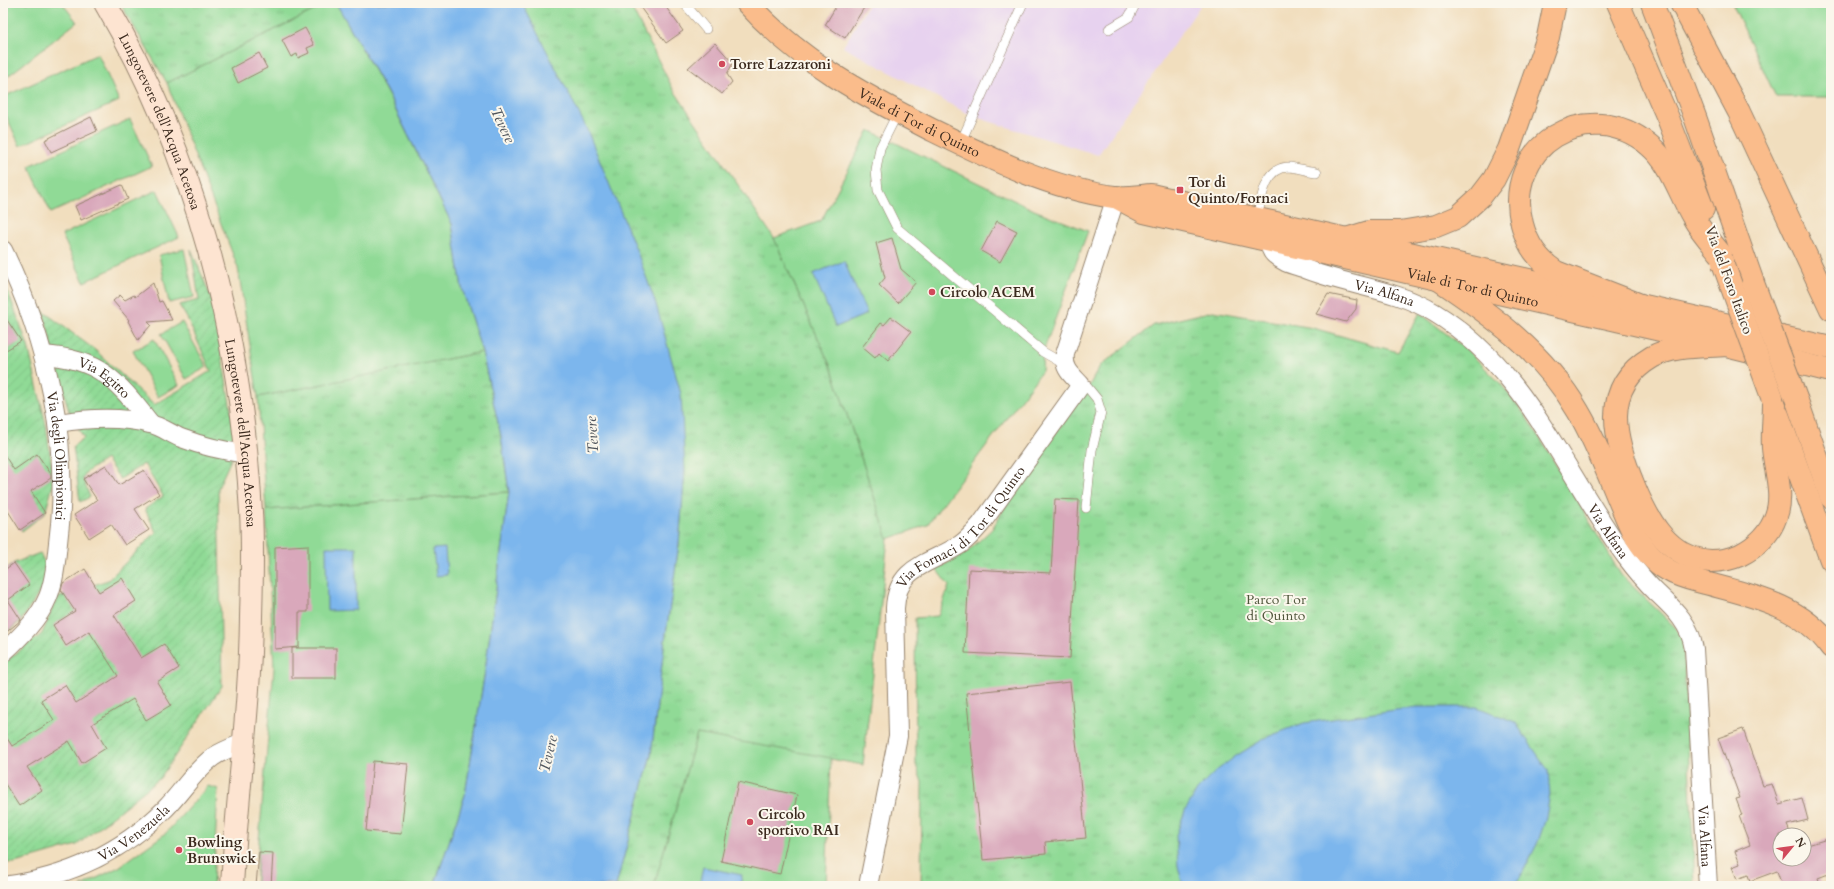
<svg xmlns="http://www.w3.org/2000/svg" width="1834" height="889" font-family="Cardo,serif">
<style>
.built{fill:#e7d2ef}
.grass{fill:url(#grass-tufts);stroke:#66825a}
.garden{fill:url(#garden-furrows);stroke:#66825a}
.pitch{fill:#90da96;stroke:#66825a}
.water{fill:#7cb6ed;stroke:#5c7086}
.building{fill:#d9a8bb}
.lines{fill:none;stroke-linecap:round;stroke-linejoin:round}
.lane-casing{stroke:#96846e;stroke-width:10}
.street-casing{stroke:#96846e;stroke-width:20}
.secondary-casing{stroke:#96846e;stroke-width:24}
.primary-casing{stroke:#96846e;stroke-width:24}
.highway-casing{stroke:#96846e;stroke-width:24}
.lane{stroke:#fff;stroke-width:9}
.street{stroke:#fff;stroke-width:18}
.secondary{stroke:#fde4d1;stroke-width:22}
.primary{stroke:#fabc8b;stroke-width:22}
.highway{stroke:#fabc8b;stroke-width:22}
.highway-bridge-casing{stroke:#96846e;stroke-width:24;stroke-linecap:butt}
.highway-bridge{stroke:#fabc8b;stroke-width:22}
.poi-dot{fill:#d1495b;stroke:#fbf7ec;stroke-width:1.5}
.labels{text-anchor:middle;dominant-baseline:central;stroke-width:4;stroke-linejoin:round;paint-order:stroke}
.poi-label{font-size:14px;font-weight:bold;fill:#3b2a1e;stroke:#fbf7ec;text-anchor:start}
.street-label{font-size:14px;fill:#3b2a1e;stroke:#fbf7ec}
.park-label{font-size:14px;fill:#50563c;stroke:#fbf7ec}
.water-label{font-size:15px;font-style:italic;fill:#4e545c;stroke:#fbf7ec}
</style>
<defs>
<pattern id="grass-tufts" width="24" height="20" patternUnits="userSpaceOnUse"><rect width="24" height="20" fill="#90da96"/><path d="M3 7l-1-3M5 7V3M7 7l1-3M15 17l-1-3M17 17v-4M19 17l1-3" fill="none" stroke="#7dbb81"/></pattern>
<pattern id="garden-furrows" width="10" height="10" patternUnits="userSpaceOnUse"><rect width="10" height="10" fill="#90da96"/><path d="M-1 1l2-2M0 10L10 0M9 11l2-2" fill="none" stroke="#7dbb81"/></pattern>
</defs>
<rect width="100%" height="100%" fill="#fbf7ec"/>
<filter id="ink" filterUnits="userSpaceOnUse"><feTurbulence type="fractalNoise" baseFrequency=".025" numOctaves="2"/><feDisplacementMap in="SourceGraphic" scale="8" xChannelSelector="R" yChannelSelector="G"/><feConvolveMatrix kernelMatrix="1 2 1 2 8 2 1 2 1" color-interpolation-filters="sRGB"/></filter>
<filter id="wash" filterUnits="userSpaceOnUse"><feTurbulence type="fractalNoise" baseFrequency=".012" numOctaves="4" result="noise"/><feDisplacementMap in="SourceGraphic" scale="16" xChannelSelector="R" yChannelSelector="G"/><feGaussianBlur stdDeviation="0.9" result="paint"/><feColorMatrix in="noise" values="0 0 0 0 0 0 0 0 0 0 0 0 0 0 0 0 0 1.4 0 .05"/><feComposite in="paint" operator="in"/></filter>
<g filter="url(#wash)">
<rect width="100%" height="100%" fill="#f1debe"/>
<!-- built -->
<path class="built" d="M869,3H1202L1098,155L972,116L843,47Z"/>
<!-- grass -->
<g class="grass">
<path d="M120,3H329L167,83Z"/>
<path d="M521,3H629L673,89L774,238L833,372L888,539L863,765L697,734L654,886H616L651,755L664,647L679,544L685,471Z"/>
<path d="M1213,311L1313,328L1398,352L1420,313L1467,350L1500,383L1525,415L1549,453L1621,575L1675,627L1683,640L1695,886H921L922,782L916,765L915,618L938,616L949,586L936,569L965,554L992,529L1020,482L1088,388L1100,366L1154,325Z"/>
<path d="M482,352L501,436L509,492L266,510L258,397Z"/>
</g>
<!-- garden -->
<g class="garden">
<path d="M191,249L213,302L237,446L218,488L222,686L160,778L77,845L15,863H3V663L42,634L57,598L108,580L156,532L145,509L163,496L144,464L120,479L106,459L85,473L83,479L90,497L80,502L73,446L84,438L69,412L43,311L95,350L154,405L211,371L187,318L179,305L199,300Z"/>
<path d="M3,278L28,346L46,425L54,482L45,513L22,531L7,507L3,509Z"/>
<path d="M40,553L48,570L43,587L21,621L3,635V571L14,563Z"/>
</g>
<!-- pitch -->
<g class="pitch">
<path d="M3,3H62L77,22L3,80Z"/>
<path d="M329,3H336L388,95L452,224L462,288L482,352L258,397L238,268L167,83Z"/>
<path d="M1732,3H1831V97H1776Z"/>
<path d="M98,54L119,101L20,146L3,109V97Z"/>
<path d="M130,119L152,166L51,213L29,166Z"/>
<path d="M869,130L1034,210L1088,231L1043,352L1042,371L927,525L888,539L833,372L774,238L821,221Z"/>
<path d="M157,190L179,237L84,282L62,235Z"/>
<path d="M184,249L194,297L169,303L159,255Z"/>
<path d="M182,322L207,367L186,379L161,334Z"/>
<path d="M154,339L179,385L158,397L133,351Z"/>
<path d="M509,492L485,671L465,795L434,886H255L274,668L266,510Z"/>
<path d="M697,734L831,758L826,886H654Z"/>
<path d="M208,786L218,789L213,886H81L119,867L166,833Z"/>
</g>
<!-- water -->
<g class="water">
<path d="M336,3H522L585,125L636,249L656,304L681,394L685,471L679,544L664,647L651,755L616,886H434L465,795L485,671L509,492L501,436L482,352L462,288L452,224L388,94Z"/>
<path d="M844,261L867,314L836,327L813,274Z"/>
<path d="M326,547H356V610L327,611Z"/>
<path d="M445,548L447,575L436,576L433,549Z"/>
<path d="M1416,707H1477L1515,722L1548,770L1550,794L1546,818L1538,842L1521,876L1513,886H1183L1178,866L1176,835L1185,811L1197,790L1216,771L1236,756L1267,737L1304,723Z"/>
<path d="M703,867L742,875L740,886H699Z"/>
</g>
<g id="blocks">
<!-- building -->
<g class="building">
<path d="M637,3H663L683,31L666,43Z"/>
<path d="M838,3H867L845,38L825,25Z"/>
<path d="M305,28L314,45L307,48L309,53L298,58L297,54L291,57L282,40Z"/>
<path d="M715,43L733,63L727,74L732,82L722,94L688,68Z"/>
<path d="M259,53L267,68L238,83L231,68Z"/>
<path d="M91,117L97,131L51,152L45,140Z"/>
<path d="M122,185L128,199L81,220L75,206Z"/>
<path d="M997,221L1017,231L1000,262L981,251Z"/>
<path d="M892,238L901,269L916,282L898,303L879,285L885,278L876,243Z"/>
<path d="M153,283L159,302L162,301L172,320L148,322L151,325L138,340L128,321L129,320L113,301L120,295L125,300L134,295L135,297Z"/>
<path d="M1328,294L1357,300L1356,309L1346,322L1316,314Z"/>
<path d="M3,314L21,341L3,352Z"/>
<path d="M891,317L911,332L888,361L879,353L875,358L862,347L881,323L884,325Z"/>
<path d="M3,453L14,470L37,454L51,474V478L31,491L45,513L20,530L3,503Z"/>
<path d="M106,465L119,485L144,470L159,494L135,509L149,530L125,545L111,524L89,538L74,515L97,500L83,479Z"/>
<path d="M1055,499L1079,500L1070,658L965,653L969,569L1051,573Z"/>
<path d="M308,545V612H299V647L275,649V547Z"/>
<path d="M14,563L29,585L8,600L21,620L3,635V571Z"/>
<path d="M85,569L99,592L122,578L136,601L114,615L141,658L164,644L179,668L157,682L171,705L146,720L133,699L92,724L106,748L82,763L69,741L27,767L42,790L19,806L3,781V732L12,746L54,720L41,700L65,685L76,703L118,676L89,631L66,646L53,625L75,611L61,590L63,583Z"/>
<rect x="292" y="648" width="44" height="30"/>
<path d="M1070,682L1086,838L1045,842L1046,854L983,860L966,693Z"/>
<path d="M1743,729L1763,786L1772,784L1779,804L1802,798L1808,820L1787,825L1791,835H1780V859H1804V846L1831,838V873L1818,878L1821,886H1782L1777,871L1750,881L1748,875L1737,879L1732,867L1740,864L1735,851L1750,845L1739,816L1742,815L1736,799L1740,798L1718,738Z"/>
<path d="M373,761L408,764L401,834L366,831Z"/>
<path d="M738,782L797,795L780,874L721,861Z"/>
<path d="M259,852L273,853L271,886H256Z"/>
</g>
</g>
</g>
<g filter="url(#ink)">
<use href="#blocks" fill-opacity="0" stroke="#96846e" stroke-width="1"/>
<g class="lines">
<!-- lane casing -->
<g class="lane-casing">
<g id="lane">
<path d="M684,3L706,29"/>
<path d="M1109,29L1129,17L1136,3"/>
<path d="M898,112L880,148L876,170L878,190L897,228L1043,352L1064,364"/>
<path d="M960,144L1023,3"/>
<path d="M1257,219C1261,201 1264,167 1289,167C1298,168 1308,171 1317,172"/>
<path d="M1081,385L1088,388L1097,399L1101,412L1092,450L1086,508"/>
</g>
</g>
<!-- street casing -->
<g class="street-casing">
<g id="street">
<path id="s1" d="M1269,242C1270,247 1271,252 1275,255C1283,263 1294,265 1303,268C1346,286 1395,288 1435,313C1527,369 1564,473 1626,557C1635,569 1645,581 1656,592C1674,609 1690,623 1694,649L1708,886"/>
<path id="s2" d="M3,250C47,340 71,443 58,543C56,561 55,580 48,597C39,619 20,637 3,653"/>
<path id="s3" d="M43,355C101,359 117,381 151,424"/>
<path d="M58,423C89,418 120,416 150,424C161,426 171,434 181,438C202,446 224,451 247,454"/>
<path id="s4" d="M3,886C65,878 121,853 165,809C182,792 194,771 213,757C222,751 233,747 243,743"/>
<path id="s5" d="M868,886L898,736L895,608C897,565 931,564 961,544C969,538 975,531 981,524L1081,385C1072,375 1063,369 1065,354L1116,197"/>
</g>
</g>
<!-- secondary casing -->
<g class="secondary-casing">
<g id="secondary">
<path id="s6" d="M105,3C196,157 241,335 251,512C253,547 252,582 251,617C250,707 237,796 232,886"/>
</g>
</g>
<!-- primary casing -->
<g class="primary-casing">
<g id="primary">
<path id="s7" d="M747,3C799,61 862,94 930,129C989,158 1049,188 1114,197C1126,198 1139,196 1151,195L1831,348"/>
<path id="s8" d="M1116,197L1144,212L1726,345L1831,371"/>
</g>
</g>
<!-- highway casing -->
<g class="highway-casing">
<g id="highway">
<path d="M1618,3L1668,118L1703,209"/>
<path d="M1652,3L1695,117L1753,283"/>
<path d="M1681,3L1739,112L1831,309"/>
<path d="M1346,239L1369,232H1400L1436,226L1458,217L1481,196L1494,179L1509,149L1548,37L1555,3"/>
<path d="M1438,279C1492,315 1545,354 1578,411C1600,448 1614,491 1632,530C1641,546 1652,561 1668,570C1681,578 1695,580 1709,584C1754,596 1802,606 1831,647"/>
<path d="M1643,306L1556,272C1539,261 1527,244 1522,224C1502,146 1588,94 1649,145C1671,163 1679,193 1693,217C1700,230 1710,241 1720,253"/>
<path d="M1726,345C1702,347 1673,345 1652,357C1599,388 1615,440 1634,486C1648,520 1668,559 1711,561C1721,561 1731,559 1740,555C1756,547 1770,534 1776,516C1784,495 1775,470 1773,448C1772,433 1774,418 1774,403"/>
<path d="M1797,401L1831,497"/>
<path d="M1778,415L1831,560"/>
</g>
</g>
<!-- lane -->
<use href="#lane" class="lane"/>
<!-- street -->
<use href="#street" class="street"/>
<!-- secondary -->
<use href="#secondary" class="secondary"/>
<!-- primary -->
<use href="#primary" class="primary"/>
<!-- highway -->
<use href="#highway" class="highway"/>
<!-- highway-bridge casing -->
<g class="highway-bridge-casing">
<g id="highway-bridge">
<path d="M1723,263L1772,397"/>
<path d="M1753,283L1797,401"/>
</g>
</g>
<!-- highway-bridge -->
<use href="#highway-bridge" class="highway-bridge"/>
</g>
</g>
<!-- markers -->
<g class="poi-dot">
<circle cx="722" cy="64" r="4"/>
<rect x="1176" y="186" width="8" height="8" rx="2"/>
<circle cx="932" cy="292" r="4"/>
<circle cx="750" cy="822" r="4"/>
<circle cx="179" cy="850" r="4"/>
</g>
<g class="labels">
<!-- poi labels -->
<g class="poi-label">
<text x="730" y="64">Torre Lazzaroni</text>
<text x="1188" y="182">Tor di<tspan x="1188" dy="16">Quinto/Fornaci</tspan></text>
<text x="940" y="292">Circolo ACEM</text>
<text x="758" y="814">Circolo<tspan x="758" dy="16">sportivo RAI</tspan></text>
<text x="187" y="842">Bowling<tspan x="187" dy="16">Brunswick</tspan></text>
</g>
<!-- street labels -->
<g class="street-label">
<text stroke="none"><textPath href="#s6" startOffset="131">Lungotevere dell'Acqua Acetosa</textPath></text>
<text stroke="none"><textPath href="#s7" startOffset="211">Viale di Tor di Quinto</textPath></text>
<text transform="translate(1729 280) rotate(70)">Via del Foro Italico</text>
<text stroke="none"><textPath href="#s8" startOffset="369">Viale di Tor di Quinto</textPath></text>
<text stroke="none"><textPath href="#s1" startOffset="131">Via Alfana</textPath></text>
<text stroke="none"><textPath href="#s3" startOffset="67">Via Egitto</textPath></text>
<text stroke="none"><textPath href="#s6" startOffset="455">Lungotevere dell'Acqua Acetosa</textPath></text>
<text stroke="none"><textPath href="#s2" startOffset="215">Via degli Olimpionici</textPath></text>
<text stroke="none"><textPath href="#s5" startOffset="390">Via Fornaci di Tor di Quinto</textPath></text>
<text stroke="none"><textPath href="#s1" startOffset="467">Via Alfana</textPath></text>
<text stroke="none"><textPath href="#s4" startOffset="143">Via Venezuela</textPath></text>
<text stroke="none"><textPath href="#s1" startOffset="802">Via Alfana</textPath></text>
</g>
<!-- park labels -->
<g class="park-label">
<text x="1276" y="599">Parco Tor<tspan x="1276" dy="16">di Quinto</tspan></text>
</g>
<!-- water labels -->
<g class="water-label">
<text transform="translate(503 125) rotate(65)">Tevere</text>
<text transform="translate(592 435) rotate(-94)">Tevere</text>
<text transform="translate(548 754) rotate(-77)">Tevere</text>
</g>
</g>
<!-- margin -->
<rect width="1834" height="889" fill="none" stroke="#fbf7ec" stroke-width="16"/>
<!-- north arrow -->
<g transform="translate(1792 847) rotate(61)"><circle r="19" fill="#fbf7ec" stroke="#aea59a"/>
<path d="M0-3L7 15L0 10L-7 15Z" fill="#d1495b"/>
<text y="-6" font-size="11" font-weight="bold" text-anchor="middle" fill="#3b2a1e">N</text>
</g>
</svg>
